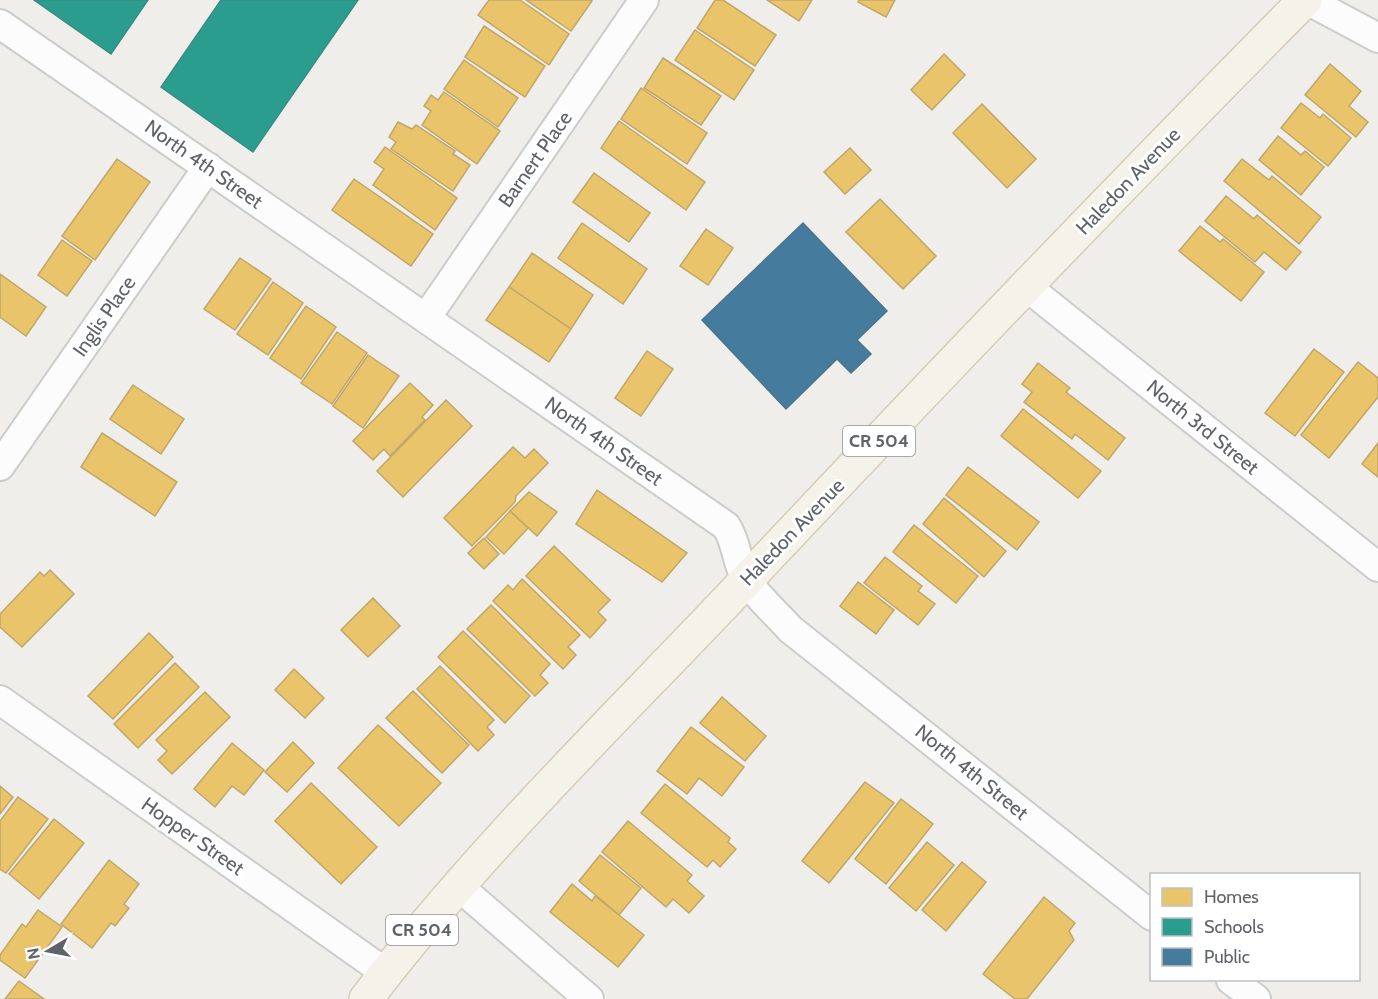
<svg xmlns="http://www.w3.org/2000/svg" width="1378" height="999" font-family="Cabin,sans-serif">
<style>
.homes{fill:#e9c46a;stroke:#c0a769;stroke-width:1.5}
.schools{fill:#2a9d8f;stroke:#3a8c83;stroke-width:1.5}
.public{fill:#457b9d;stroke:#4d748d;stroke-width:1.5}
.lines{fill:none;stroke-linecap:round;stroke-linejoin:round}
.street-casing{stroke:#cbcccc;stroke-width:32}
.primary-casing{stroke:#d7ceb8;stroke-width:36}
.street{stroke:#fdfcfc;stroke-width:28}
.primary{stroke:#f4f2e9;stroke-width:33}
.labels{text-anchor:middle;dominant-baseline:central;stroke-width:6;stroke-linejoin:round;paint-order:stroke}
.shield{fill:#fff;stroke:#8f9295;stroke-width:1.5}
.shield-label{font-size:18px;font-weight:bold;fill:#5f6368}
.street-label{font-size:20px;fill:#5f6368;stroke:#fff}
</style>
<rect width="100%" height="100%" fill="#efeeea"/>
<!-- homes -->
<g class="homes">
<path d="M489,0H520L569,34L549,65L478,15Z"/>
<path d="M526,0H590L592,1L571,31Z"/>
<path d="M715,0H723L776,35L755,66L697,28Z"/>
<path d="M767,0H812L799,21Z"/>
<path d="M859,0H895L886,17L858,2Z"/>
<path d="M484,26L545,66L525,97L465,57Z"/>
<path d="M695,30L754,70L734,100L675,60Z"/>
<path d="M944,54L965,75L932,110L911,90Z"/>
<path d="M663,58L721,96L701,125L644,88Z"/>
<path d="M464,60L518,98L498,127L444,89Z"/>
<path d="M1330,64L1361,91L1349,106L1368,122L1356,137L1305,95Z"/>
<path d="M641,88L707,133L687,164L621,119Z"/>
<path d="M444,92L500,131L477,164L422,125L431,111L424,106L431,95L438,100Z"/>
<path d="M1301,103L1320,118L1323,114L1351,138L1328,166L1281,128Z"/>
<path d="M982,104L1036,159L1007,188L953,133Z"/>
<path d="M619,121L705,182L686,210L601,148Z"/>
<path d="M398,122L412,129L416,125L455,151L453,154L470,165L453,191L391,149L396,142L389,137Z"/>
<path d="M1278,136L1301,155L1305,151L1324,167L1301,195L1259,160Z"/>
<path d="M385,147L457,198L435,230L373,185L384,169L374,162Z"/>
<path d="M850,148L871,170L845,194L824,172Z"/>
<path d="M117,159L150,182L95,260L62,236Z"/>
<path d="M1242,159L1269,180L1272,176L1321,217L1299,244L1224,181Z"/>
<path d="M594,173L650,213L629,242L573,202Z"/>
<path d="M354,179L433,234L411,266L332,210Z"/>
<path d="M1226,196L1254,219L1257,215L1301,252L1286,270L1264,252L1255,262L1205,221Z"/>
<path d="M880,199L936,256L903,289L846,232Z"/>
<path d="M582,223L647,269L623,304L558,258Z"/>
<path d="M1200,226L1220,242L1223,239L1264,272L1241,301L1179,251Z"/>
<path d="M706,229L733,248L708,285L680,266Z"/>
<path d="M62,240L92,261L67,296L38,275Z"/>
<path d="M532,253L593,295L571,329L509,287Z"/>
<path d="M240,258L271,279L235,330L204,309Z"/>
<path d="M0,274L46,307L26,336L0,317Z"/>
<path d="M273,282L303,303L268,355L237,334Z"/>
<path d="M509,287L571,329L549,362L486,320Z"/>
<path d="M306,306L336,327L301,379L270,358Z"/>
<path d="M337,332L367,353L332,404L301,383Z"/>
<path d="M1314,349L1344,372L1295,436L1265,413Z"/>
<path d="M647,351L673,369L641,416L615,398Z"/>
<path d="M368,355L399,376L363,428L333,406Z"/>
<path d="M1358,362L1378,378V397L1329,458L1301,435Z"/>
<path d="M1038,363L1070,388L1066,392L1125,438L1108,460L1075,434L1072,439L1024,402L1032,392L1022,384Z"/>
<path d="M410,383L433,405L422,417L425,420L390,456L384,449L373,460L353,441Z"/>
<path d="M133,385L184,419L161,454L110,419Z"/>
<path d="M446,400L472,426L403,497L377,471Z"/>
<path d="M1023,409L1101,471L1078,498L1001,436Z"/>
<path d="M102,433L177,482L155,516L81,467Z"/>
<path d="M1378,443V477L1362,464Z"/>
<path d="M513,447L525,458L534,449L548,463L516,496L515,502L472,546L444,518Z"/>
<path d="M968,467L1039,522L1017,550L946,495Z"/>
<path d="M597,490L687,553L662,582L576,524Z"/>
<path d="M529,492L557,512L537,536L510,511Z"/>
<path d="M944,498L1006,551L984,577L923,524Z"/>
<path d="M510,511L528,528L504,554L486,537Z"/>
<path d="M914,525L978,576L956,603L893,552Z"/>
<path d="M484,538L499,554L484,569L468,553Z"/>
<path d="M554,546L610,600L598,612L606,620L590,638L526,576Z"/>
<path d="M885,557L922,586L918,591L935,604L918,625L864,583Z"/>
<path d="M50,570L74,594L22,647L0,627V614L40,572L44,576Z"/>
<path d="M522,579L580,635L568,647L576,655L563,669L493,601L508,585L513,590Z"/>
<path d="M858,582L894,610L876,634L840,606Z"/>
<path d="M373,598L400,626L368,657L341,630Z"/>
<path d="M491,605L550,664L540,675L548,683L535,696L467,629Z"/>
<path d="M463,631L530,696L505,723L438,657Z"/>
<path d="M149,633L173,657L113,719L88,696Z"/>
<path d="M175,663L199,687L138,748L114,724Z"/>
<path d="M440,666L494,720L487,727L494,735L478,751L417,689Z"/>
<path d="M294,669L324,698L305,718L275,690Z"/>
<path d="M413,691L469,745L442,773L386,718Z"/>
<path d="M205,692L230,717L172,774L158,760L167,751L156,740Z"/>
<path d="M722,697L766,736L745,761L700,723Z"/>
<path d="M378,725L441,783L399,826L338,768Z"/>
<path d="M691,727L744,767L722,796L699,778L687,794L657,771Z"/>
<path d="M293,742L314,763L287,792L265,772Z"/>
<path d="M232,743L264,770L244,795L232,786L215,807L194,789Z"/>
<path d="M865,782L894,803L829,883L802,861Z"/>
<path d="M311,783L377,847L341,884L275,821Z"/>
<path d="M665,784L730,838L728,842L736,849L720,867L713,860L707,867L641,813Z"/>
<path d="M0,786L13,797L0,814Z"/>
<path d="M18,797L48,819L6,873L0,869V821Z"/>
<path d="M901,799L933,824L886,884L855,859Z"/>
<path d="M54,819L84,843L39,899L9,874Z"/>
<path d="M628,821L692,875L687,881L704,896L689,913L673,899L666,907L602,852Z"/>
<path d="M927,842L954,865L916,911L889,888Z"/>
<path d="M600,855L641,888L619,915L579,881Z"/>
<path d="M109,860L139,884L124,904L129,908L115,926L111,923L92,948L61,924Z"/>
<path d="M962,862L986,882L946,931L922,910Z"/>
<path d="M572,884L592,901L595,896L644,935L618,967L550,912Z"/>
<path d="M1044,897L1075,923L1069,931L1074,940L1027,999H1015L983,974Z"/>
<path d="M38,910L62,927L25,978L0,960V955L22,924L26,927Z"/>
<path d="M19,981L44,999H5Z"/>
</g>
<!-- schools -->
<g class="schools">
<path d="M34,0H148L111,54Z"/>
<path d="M221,0H358L253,152L161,87Z"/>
</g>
<!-- public -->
<path class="public" d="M803,223L887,311L857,340L871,354L851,373L837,359L786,409L702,320Z"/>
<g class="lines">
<!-- street casing -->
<g class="street-casing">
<g id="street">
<path d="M1307,0L1378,38"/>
<path d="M0,24L726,526C737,542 736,562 746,579C756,596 777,614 790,629L1152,916"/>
<path d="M1027,287L1378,567"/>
<path d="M426,318L644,0"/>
<path d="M0,466L208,167"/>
<path d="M0,700L386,973"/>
<path d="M457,885L589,999"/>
<path d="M1231,980L1256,999"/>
</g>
</g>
<!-- primary casing -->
<g class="primary-casing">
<path id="primary" d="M366,999C473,858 600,734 722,606C914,402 1108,199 1305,0"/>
</g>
<!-- street -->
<use href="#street" class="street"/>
<!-- primary -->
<use href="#primary" class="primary"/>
</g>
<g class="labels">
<!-- shield labels -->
<g class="shield">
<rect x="843" y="426" width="72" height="30" rx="4.5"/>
<rect x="386" y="915" width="72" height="30" rx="4.5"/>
</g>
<g class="shield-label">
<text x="879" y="441">CR 504</text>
<text x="422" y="930">CR 504</text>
</g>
<!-- street labels -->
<g class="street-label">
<text transform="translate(535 159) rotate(-55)">Barnert Place</text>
<text transform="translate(204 164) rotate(35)">North 4th Street</text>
<text transform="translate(1128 181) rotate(-46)">Haledon Avenue</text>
<text transform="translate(104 316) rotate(-55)">Inglis Place</text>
<text transform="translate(1203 427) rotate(39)">North 3rd Street</text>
<text transform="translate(604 441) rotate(35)">North 4th Street</text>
<text transform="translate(792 532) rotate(-46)">Haledon Avenue</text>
<text transform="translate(972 772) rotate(39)">North 4th Street</text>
<text transform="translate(193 836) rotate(35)">Hopper Street</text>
</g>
</g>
<!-- legend -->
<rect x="1150" y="873" width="210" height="108" fill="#ffffff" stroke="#bfc1c3" stroke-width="1.5"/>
<rect x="1162" y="888" width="30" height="18" fill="#e9c46a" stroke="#bfc1c3" stroke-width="1.5"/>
<text x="1204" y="903" font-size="18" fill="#5f6368">Homes</text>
<rect x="1162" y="918" width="30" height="18" fill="#2a9d8f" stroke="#bfc1c3" stroke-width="1.5"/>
<text x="1204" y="933" font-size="18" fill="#5f6368">Schools</text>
<rect x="1162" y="948" width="30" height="18" fill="#457b9d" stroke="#bfc1c3" stroke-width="1.5"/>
<text x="1204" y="963" font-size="18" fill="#5f6368">Public</text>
<!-- north arrow -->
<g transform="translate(48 951) rotate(260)" stroke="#ffffff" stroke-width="4.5" paint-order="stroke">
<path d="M0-4.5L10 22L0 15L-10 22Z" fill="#5f6368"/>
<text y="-9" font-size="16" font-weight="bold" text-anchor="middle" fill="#5f6368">N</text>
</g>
</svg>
